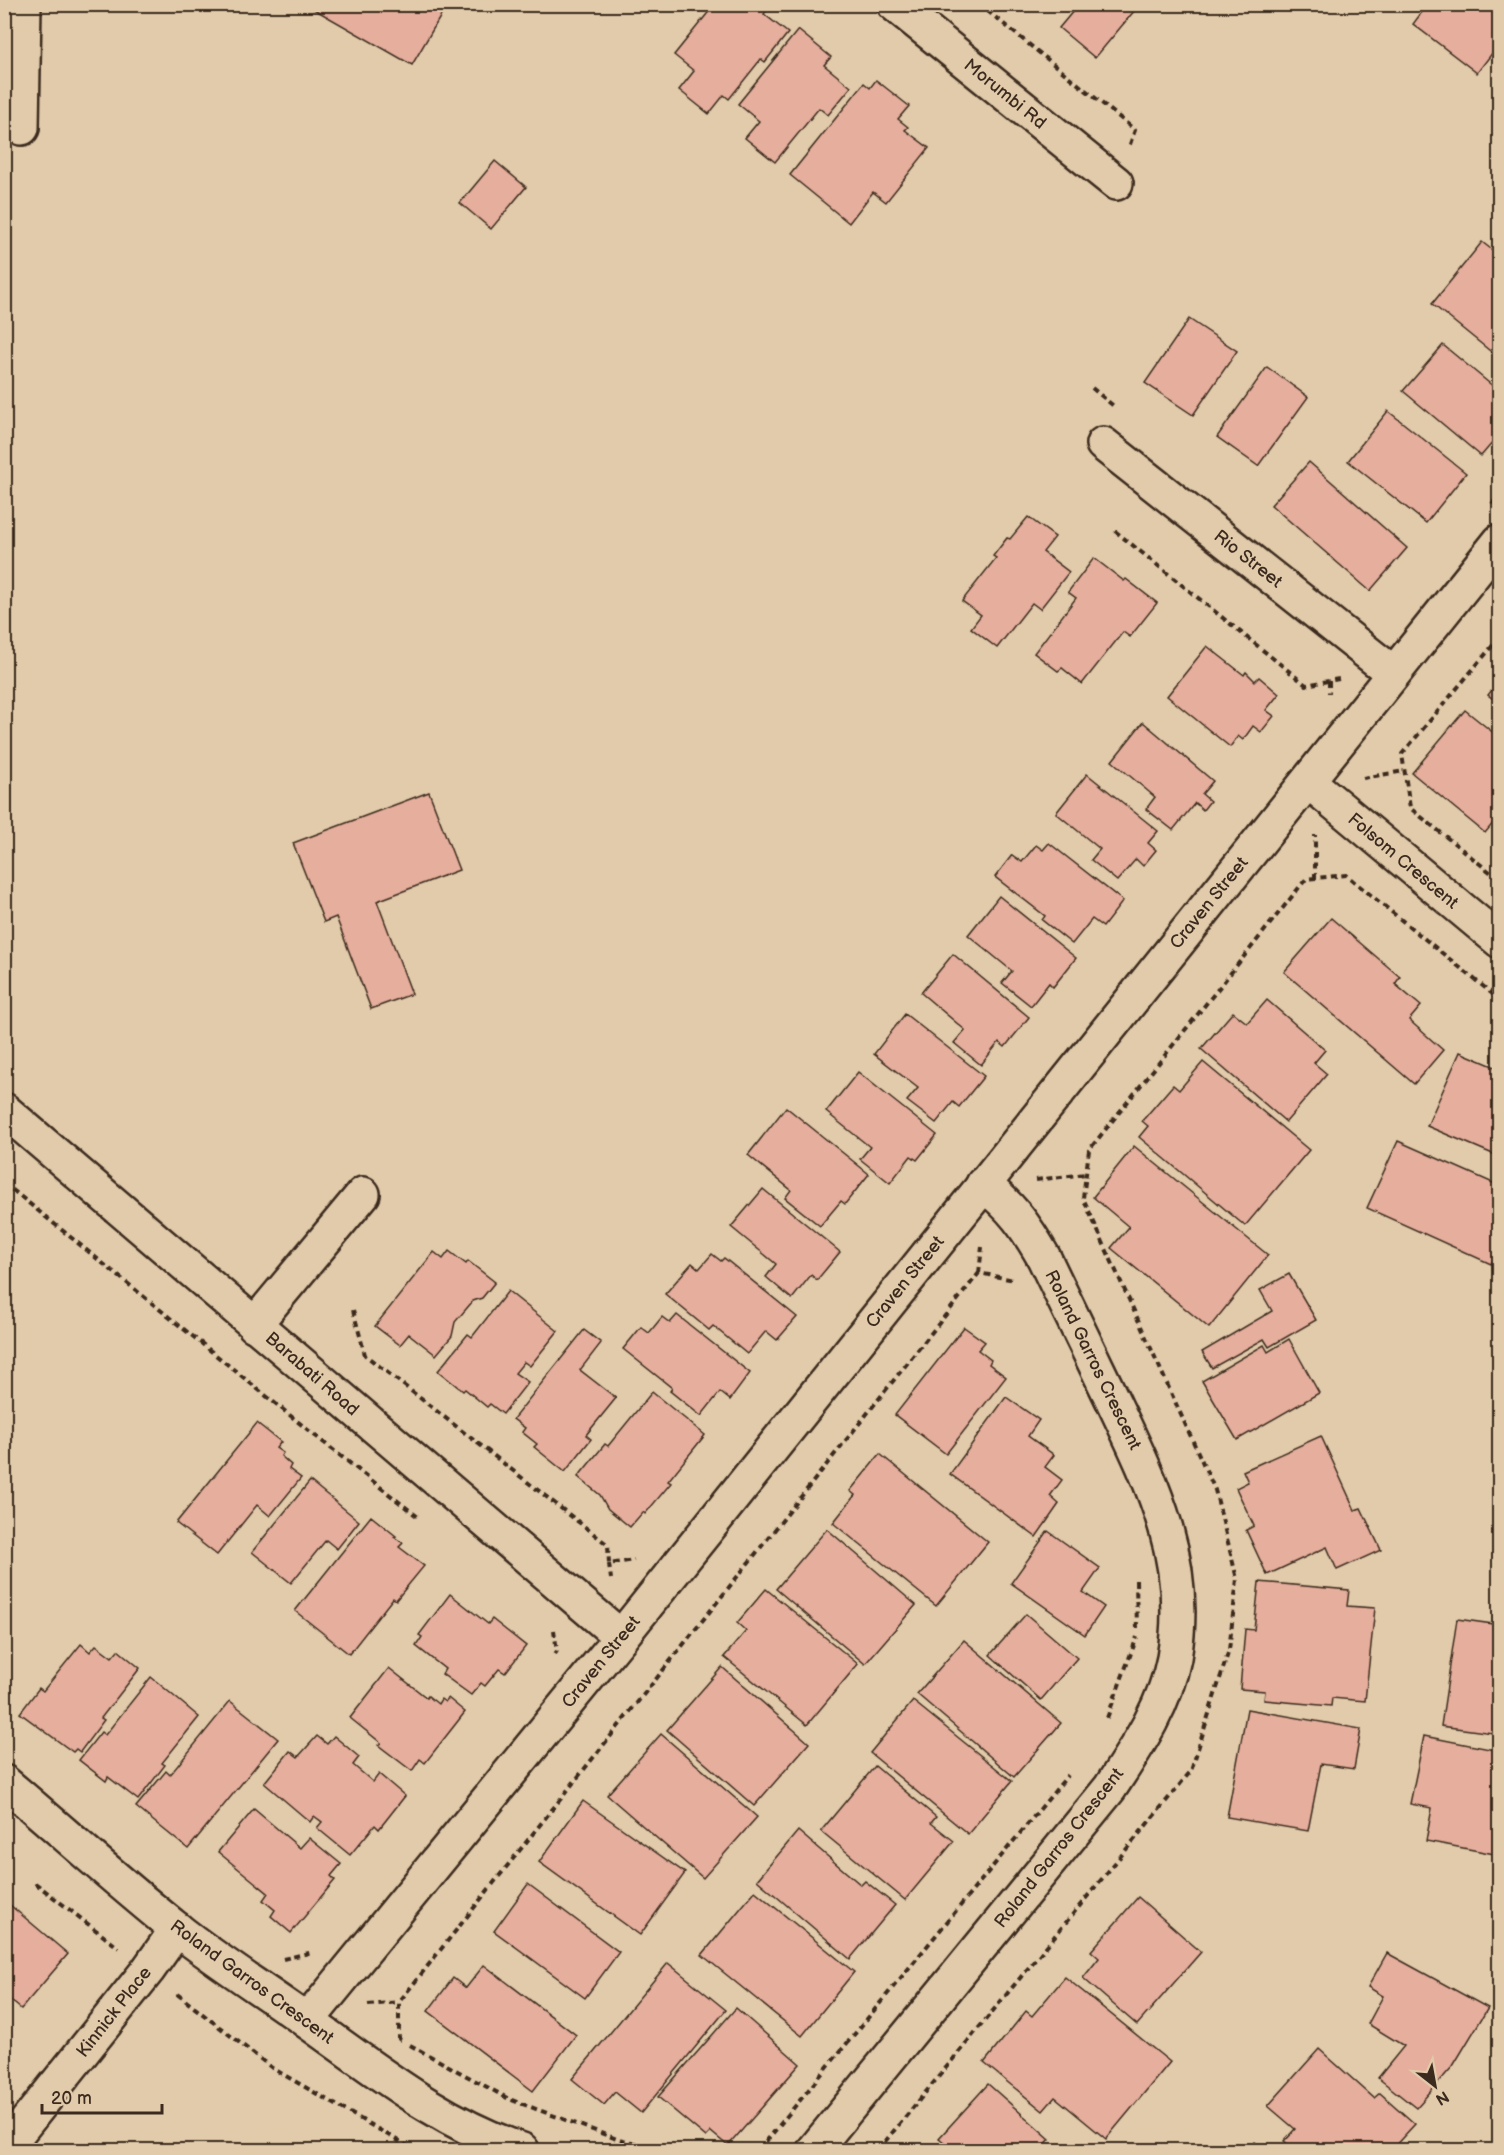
<svg xmlns="http://www.w3.org/2000/svg" width="1504" height="2155" font-family="'Balsamiq Sans',sans-serif">
<style>
.building{fill:#e6ae9c;stroke:#3b2a1e;stroke-width:1.5}
.lines{fill:none;stroke-linecap:round;stroke-linejoin:round}
.minor-casing{stroke:#3b2a1e;stroke-width:38}
.path{stroke:#3b2a1e;stroke-width:4;stroke-dasharray:6 4.5;stroke-linecap:butt}
.minor{stroke:#e2cbab;stroke-width:33}
.labels{text-anchor:middle;dominant-baseline:central;stroke-width:5;stroke-linejoin:round;paint-order:stroke}
.street-label{font-size:18px;fill:#3b2a1e;stroke:#e2cbab}
</style>
<rect width="100%" height="100%" fill="#e2cbab"/>
<filter id="ink" filterUnits="userSpaceOnUse"><feTurbulence type="fractalNoise" baseFrequency=".0167" numOctaves="2"/><feDisplacementMap in="SourceGraphic" scale="12" xChannelSelector="R" yChannelSelector="G"/><feConvolveMatrix kernelMatrix="1 2 1 2 8 2 1 2 1" color-interpolation-filters="sRGB"/></filter>
<g filter="url(#ink)">
<!-- building -->
<g class="building">
<path d="M305,4H442L446,7L412,65Z"/>
<path d="M715,4H771L764,14L788,33L765,62L761,59L729,99L724,95L709,114L679,90L694,71L674,55Z"/>
<path d="M1079,4H1140L1095,58L1059,28Z"/>
<path d="M1428,4H1500V43L1477,73L1413,24Z"/>
<path d="M798,30L831,57L824,65L851,87L828,115L819,108L775,162L745,138L759,121L738,104Z"/>
<path d="M876,80L909,106L898,119L908,127L905,130L929,148L886,202L873,192L849,223L790,175L864,83L870,88Z"/>
<path d="M495,161L526,187L491,229L460,203Z"/>
<path d="M1482,242L1500,256V359L1432,304Z"/>
<path d="M1189,319L1237,351L1193,415L1145,383Z"/>
<path d="M1443,345L1500,392V434L1481,456L1403,391Z"/>
<path d="M1267,367L1308,397L1258,466L1217,437Z"/>
<path d="M1388,411L1466,473L1426,523L1348,461Z"/>
<path d="M1309,462L1407,548L1370,591L1271,505Z"/>
<path d="M1028,517L1055,537L1043,552L1069,572L1040,609L1032,603L997,648L971,628L981,615L962,601L996,558L993,556L1007,538L1010,539Z"/>
<path d="M1094,558L1124,581L1126,579L1157,603L1130,637L1123,632L1082,684L1062,668L1058,671L1034,653L1076,598L1068,592Z"/>
<path d="M1207,646L1244,675L1246,672L1255,681L1259,677L1279,694L1266,710L1274,716L1261,732L1253,726L1243,740L1238,736L1230,747L1167,696Z"/>
<path d="M1500,680V704L1488,695Z"/>
<path d="M1465,710L1500,738V815L1485,833L1412,773Z"/>
<path d="M1143,722L1213,781L1202,794L1210,801L1203,810L1195,803L1173,830L1146,809L1155,797L1112,761Z"/>
<path d="M1087,774L1158,831L1148,843L1156,850L1143,866L1136,859L1117,881L1091,860L1100,849L1056,813Z"/>
<path d="M429,792L459,870L377,901L412,994L371,1009L336,917L324,922L293,843Z"/>
<path d="M1049,843L1123,901L1103,927L1092,919L1072,944L1042,920L1045,916L995,877L1012,855L1022,862L1036,845L1043,850Z"/>
<path d="M999,896L1076,958L1053,987L1049,983L1031,1006L1002,983L1012,971L968,935Z"/>
<path d="M1331,918L1400,977L1395,984L1421,1006L1409,1020L1443,1050L1414,1084L1284,972Z"/>
<path d="M953,954L1029,1017L1005,1047L999,1042L981,1065L954,1043L965,1030L921,993Z"/>
<path d="M1267,1000L1325,1050L1314,1063L1327,1074L1286,1122L1201,1049L1233,1012L1247,1023Z"/>
<path d="M905,1014L984,1076L959,1107L953,1102L936,1123L907,1101L918,1088L874,1054Z"/>
<path d="M1460,1052L1500,1069V1157L1427,1126Z"/>
<path d="M1203,1062L1309,1150L1245,1226L1139,1137L1148,1126L1142,1121L1173,1085L1179,1090Z"/>
<path d="M858,1072L937,1135L917,1160L911,1156L890,1183L860,1159L870,1147L826,1112Z"/>
<path d="M786,1107L869,1174L845,1204L841,1201L820,1226L785,1198L791,1190L748,1155Z"/>
<path d="M1398,1141L1500,1186V1246L1491,1264L1367,1208Z"/>
<path d="M1134,1146L1268,1255L1209,1328L1111,1248L1129,1227L1093,1197Z"/>
<path d="M763,1189L840,1252L817,1280L811,1275L792,1299L766,1277L776,1264L731,1227Z"/>
<path d="M449,1251L466,1264L468,1261L495,1282L482,1298L473,1301L455,1322L452,1336L436,1355L409,1334L400,1345L375,1326L434,1252L443,1259Z"/>
<path d="M712,1254L721,1261L724,1258L797,1317L777,1340L766,1331L747,1354L713,1326L709,1330L665,1294L692,1263L699,1269Z"/>
<path d="M1289,1274L1316,1320L1269,1347L1264,1339L1212,1368L1202,1352L1272,1311L1260,1290Z"/>
<path d="M508,1291L558,1331L530,1366L524,1362L515,1373L528,1382L503,1414L490,1404L487,1407L465,1389L463,1391L438,1371L468,1334L472,1337Z"/>
<path d="M677,1315L750,1373L730,1400L720,1392L701,1416L670,1391L672,1388L623,1349L641,1327L649,1333L662,1317L670,1323Z"/>
<path d="M964,1327L985,1342L978,1350L991,1360L989,1364L1006,1377L946,1454L895,1415Z"/>
<path d="M584,1330L601,1343L580,1370L616,1398L586,1435L591,1439L565,1472L534,1447L537,1444L522,1432L525,1428L513,1419Z"/>
<path d="M1289,1339L1319,1393L1237,1440L1202,1381L1264,1345L1268,1352Z"/>
<path d="M652,1392L705,1435L668,1481L671,1483L645,1514L643,1512L630,1527L608,1509L600,1495L578,1477L605,1444L608,1446Z"/>
<path d="M1006,1397L1039,1420L1028,1436L1054,1455L1045,1467L1062,1480L1050,1496L1059,1504L1036,1537L950,1474Z"/>
<path d="M257,1423L281,1442L276,1448L283,1453L281,1456L291,1465L289,1469L301,1478L270,1516L257,1505L217,1555L176,1523Z"/>
<path d="M1321,1436L1355,1510L1361,1508L1381,1550L1337,1570L1327,1547L1267,1575L1246,1530L1254,1526L1236,1488L1248,1482L1243,1471Z"/>
<path d="M880,1454L988,1542L936,1606L833,1523L855,1495L850,1491Z"/>
<path d="M310,1481L359,1521L337,1549L326,1540L291,1583L252,1552Z"/>
<path d="M371,1516L396,1536L394,1537L403,1543L399,1547L424,1566L396,1600L393,1598L349,1654L295,1611Z"/>
<path d="M827,1529L916,1605L865,1664L776,1589Z"/>
<path d="M1048,1531L1100,1568L1083,1592L1104,1607L1085,1635L1011,1583Z"/>
<path d="M1259,1582L1349,1590L1347,1606L1375,1608L1365,1701L1332,1698L1331,1706L1264,1700L1265,1691L1240,1689L1245,1629L1254,1630Z"/>
<path d="M766,1589L858,1664L807,1725L724,1657L746,1631L737,1623Z"/>
<path d="M450,1594L488,1624L492,1619L526,1646L505,1673L499,1669L485,1686L481,1683L471,1695L442,1674L445,1669L416,1646L422,1637L419,1635Z"/>
<path d="M1026,1614L1077,1658L1041,1700L990,1655Z"/>
<path d="M1457,1619L1500,1625V1734L1441,1726Z"/>
<path d="M964,1640L1061,1723L1014,1777L917,1694Z"/>
<path d="M81,1644L90,1652L96,1645L112,1657L118,1650L140,1668L101,1718L104,1720L80,1752L76,1749L73,1752L20,1713L39,1688L43,1691Z"/>
<path d="M722,1667L809,1743L754,1806L667,1730Z"/>
<path d="M389,1668L427,1698L428,1696L438,1704L441,1699L445,1702L448,1698L465,1712L425,1763L420,1759L412,1771L378,1745L381,1743L350,1718Z"/>
<path d="M151,1677L199,1717L162,1763L165,1765L138,1800L108,1777L106,1781L79,1760L101,1732L105,1735Z"/>
<path d="M230,1701L278,1739L188,1849L136,1807L166,1771L170,1775Z"/>
<path d="M913,1701L1012,1781L968,1834L870,1753Z"/>
<path d="M1247,1709L1361,1729L1354,1769L1321,1764L1308,1831L1227,1817Z"/>
<path d="M661,1734L757,1817L703,1878L607,1795Z"/>
<path d="M317,1736L327,1744L334,1736L359,1757L353,1765L373,1782L379,1774L405,1796L379,1829L375,1825L350,1855L317,1828L322,1822L314,1816L310,1822L264,1783L290,1751L298,1757Z"/>
<path d="M1424,1736L1500,1751V1855L1426,1841L1432,1808L1410,1804Z"/>
<path d="M875,1766L936,1817L931,1823L954,1841L905,1900L821,1831Z"/>
<path d="M583,1801L685,1873L640,1935L539,1862Z"/>
<path d="M254,1809L300,1848L309,1838L341,1864L331,1876L335,1880L291,1933L271,1916L275,1910L263,1900L268,1893L218,1852Z"/>
<path d="M798,1831L861,1885L865,1881L895,1905L850,1959L757,1880Z"/>
<path d="M528,1884L619,1952L585,1998L494,1931Z"/>
<path d="M755,1891L854,1972L802,2036L702,1955Z"/>
<path d="M1138,1897L1201,1952L1137,2025L1083,1978L1099,1958L1091,1951Z"/>
<path d="M4,1900L68,1954L21,2009L4,1995Z"/>
<path d="M1387,1953L1488,2008L1453,2066L1416,2108L1378,2078L1404,2046L1368,2024L1383,1996L1368,1987Z"/>
<path d="M668,1963L726,2010L641,2113L615,2092L604,2105L572,2079Z"/>
<path d="M484,1965L576,2035L533,2091L428,2011L453,1978L466,1988Z"/>
<path d="M1065,1977L1170,2062L1106,2139L1055,2097L1043,2111L984,2063L1026,2011L1032,2016Z"/>
<path d="M736,2008L800,2064L728,2146L711,2132L706,2137L658,2097Z"/>
<path d="M1319,2049L1374,2098L1380,2093L1415,2124L1391,2150H1295L1284,2141L1295,2129L1268,2106Z"/>
<path d="M988,2084L1050,2139L1040,2150H938L945,2143L939,2138Z"/>
<path d="M1255,2142L1265,2150H1248Z"/>
</g>
<g class="lines">
<!-- minor casing -->
<g class="minor-casing">
<g id="minor">
<path d="M894,4L1116,183"/>
<path d="M22,128L24,4"/>
<path d="M1103,444L1393,673"/>
<path d="M1308,781L1500,941"/>
<path d="M4,1110L621,1637"/>
<path d="M254,1325L363,1194"/>
<path d="M4,1782C62,1831 119,1883 178,1930C220,1963 265,1991 308,2022C376,2070 441,2123 522,2150"/>
<path d="M307,2021L621,1637L1500,541"/>
<path d="M4,2150L148,1970L177,1929"/>
<path d="M814,2150L1110,1788C1136,1748 1165,1706 1174,1658C1191,1560 1152,1483 1111,1397C1089,1351 1066,1304 1044,1258C1025,1225 1013,1208 983,1184"/>
</g>
</g>
<!-- path -->
<g class="path">
<path d="M979,4L1135,130L1129,147"/>
<path d="M1092,388L1116,408"/>
<path d="M1492,504L1500,495"/>
<path d="M1115,531L1306,685L1339,679"/>
<path d="M1500,637L1402,754L1410,808L1500,880"/>
<path d="M1329,681V693"/>
<path d="M1363,778L1404,771"/>
<path d="M1315,879V835"/>
<path d="M1036,1180L1086,1174"/>
<path d="M4,1183L313,1434L418,1517"/>
<path d="M979,1273L982,1247"/>
<path d="M353,1310L365,1355L608,1545L609,1564L634,1560"/>
<path d="M609,1564L611,1579"/>
<path d="M1136,1580L1137,1630"/>
<path d="M554,1630L557,1651L555,1654"/>
<path d="M1107,1718L1137,1637"/>
<path d="M35,1883L119,1948"/>
<path d="M283,1959L313,1952"/>
<path d="M177,1994L272,2068L414,2150"/>
<path d="M368,2005L399,2002"/>
<path d="M401,2040L399,2039V2002L979,1273L1014,1280"/>
<path d="M410,2045L509,2099L625,2142L690,2150"/>
<path d="M759,2150L1068,1775"/>
<path d="M878,2150L1191,1771L1229,1650L1237,1579L1215,1490L1083,1198L1089,1150L1306,879L1346,875L1500,1000"/>
</g>
<!-- minor -->
<use href="#minor" class="minor"/>
</g>
</g>
<g class="labels">
<!-- street labels -->
<g class="street-label">
<text transform="translate(1005 94) rotate(39)">Morumbi Rd</text>
<text transform="translate(1248 559) rotate(38)">Rio Street</text>
<text transform="translate(1403 861) rotate(40)">Folsom Crescent</text>
<text transform="translate(1209 903) rotate(-51)">Craven Street</text>
<text transform="translate(905 1282) rotate(-51)">Craven Street</text>
<text transform="translate(1093 1360) rotate(64)">Roland Garros Crescent</text>
<text transform="translate(312 1374) rotate(41)">Barabati Road</text>
<text transform="translate(601 1662) rotate(-51)">Craven Street</text>
<text transform="translate(1059 1848) rotate(-52)">Roland Garros Crescent</text>
<text transform="translate(252 1982) rotate(36)">Roland Garros Crescent</text>
<text transform="translate(114 2012) rotate(-52)">Kinnick Place</text>
</g>
</g>
<!-- margin -->
<rect width="1504" height="2155" fill="none" stroke="#e2cbab" stroke-width="24"/>
<rect x="12" y="12" width="1480" height="2131" fill="none" stroke="#3b2a1e" stroke-width="2" filter="url(#ink)"/>
<!-- north arrow -->
<g transform="translate(1435 2086) rotate(149)" stroke="#e2cbab" stroke-width="4.5" paint-order="stroke">
<path d="M0-4.5L10 22L0 15L-10 22Z" fill="#3b2a1e"/>
<text y="-9" font-size="16" font-weight="bold" text-anchor="middle" fill="#3b2a1e">N</text>
</g>
<!-- scale -->
<path d="M42 2104v9h120v-9" fill="none" stroke="#3b2a1e" stroke-width="3"/>
<text x="51" y="2104" font-size="18" fill="#3b2a1e" stroke="#e2cbab" stroke-width="4.5" paint-order="stroke">20 m</text>
</svg>
